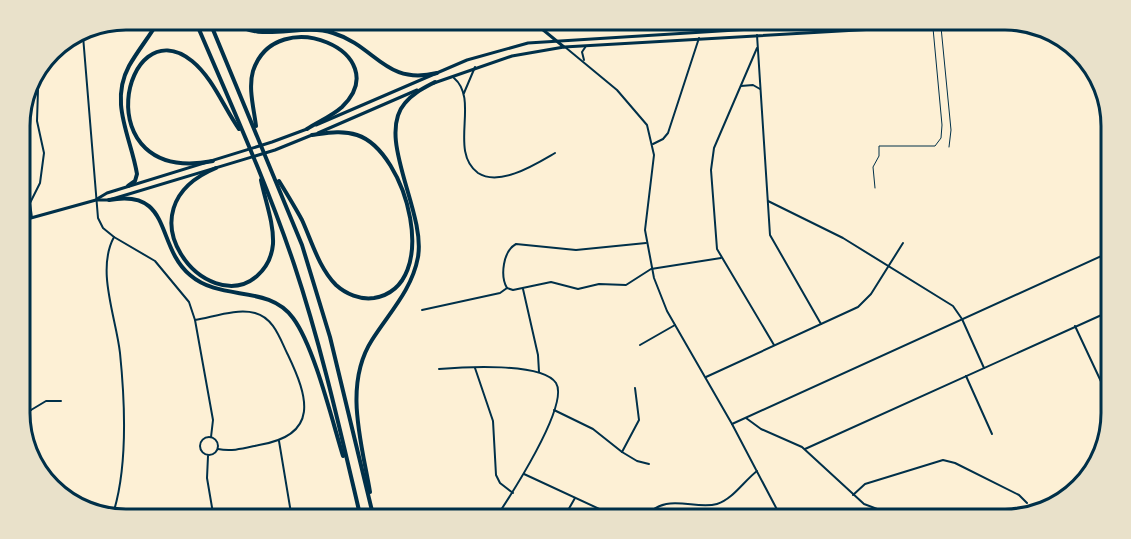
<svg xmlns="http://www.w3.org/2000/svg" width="1131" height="539" font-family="'Nunito Sans',sans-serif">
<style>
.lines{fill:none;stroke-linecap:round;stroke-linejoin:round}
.service{stroke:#003049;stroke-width:1}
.minor{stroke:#003049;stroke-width:2}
.tertiary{stroke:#003049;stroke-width:2}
.secondary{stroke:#003049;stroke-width:3}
.primary{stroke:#003049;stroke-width:3}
.motorway{stroke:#003049;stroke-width:4}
.rim{fill:none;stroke:#003049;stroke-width:3}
</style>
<rect width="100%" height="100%" fill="#fdf0d5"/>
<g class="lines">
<!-- service -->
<g class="service">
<path d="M933,20V25"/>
<path d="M941,27L951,130L949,147"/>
<path d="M875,188L873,167L879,156V146H935L941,138L942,125L933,28"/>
</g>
<!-- minor -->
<g class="minor">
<path d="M780,20V26"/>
<path d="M757,35L770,235L821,324"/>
<path d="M83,36L98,218L103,228L114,237C96,270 116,317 120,353C125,402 128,470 112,517"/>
<path d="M757,48L714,148L711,170L717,249L774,345"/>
<path d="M454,78C480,100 448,151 478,173C500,187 536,164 555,153"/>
<path d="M741,86L753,85L760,89"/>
<path d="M464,93L475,67"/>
<path d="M768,201L843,238L953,306L962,319L984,368"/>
<path d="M32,218L30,203L40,183L44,153L37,121L38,90"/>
<path d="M114,237L155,261L189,302L195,320L213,420L211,437"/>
<path d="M507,288L513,290L551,282L578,289L599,284L626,285L651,269L721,258"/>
<path d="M507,288C500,276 503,251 516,244L576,250L646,243"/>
<path d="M523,289L538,355L539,372"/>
<path d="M422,310L500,293L507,288"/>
<path d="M195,320C213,317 237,308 255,313C274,318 280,339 288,355C308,397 320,435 259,445C245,448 232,452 218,449"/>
<path d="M1075,326L1105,390"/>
<path d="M640,345L675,325"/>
<path d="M475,368L493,421L496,475L500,483L513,493"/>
<path d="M439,369C463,367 542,362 556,383C570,405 509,498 495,519"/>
<path d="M966,376L992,434"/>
<path d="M706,377L858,307L871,294L903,243"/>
<path d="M21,395L31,410"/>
<path d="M554,410L593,429L622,452L639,420L635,388"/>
<path d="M21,416L46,401H61"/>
<path d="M746,418L761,429L802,447L864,504L904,519"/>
<path d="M732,424L1108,253"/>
<circle cx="209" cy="446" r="9"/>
<path d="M279,441L292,519"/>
<path d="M805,449L1106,313"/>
<path d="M622,452L637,461L649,464"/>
<path d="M208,456L207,478L214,519"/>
<path d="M524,474L621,519"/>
<path d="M853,495L865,484L943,460L955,463L1019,495L1027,503"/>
<path d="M1046,503L1067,498"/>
<path d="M563,519L575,498"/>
<path d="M644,519C665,490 694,511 717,504C733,499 744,481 757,471"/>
</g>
<!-- tertiary -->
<g class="tertiary">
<path d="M565,47L617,90L647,125L654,155L645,230L654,278L667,311L732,424L782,519"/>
<path d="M584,60L582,52L586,46"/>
<path d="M653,144L663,139L668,133L699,38"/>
</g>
<!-- secondary -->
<path class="secondary" d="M531,20L564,47"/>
<!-- primary -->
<g class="primary">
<path d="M434,83L512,56L564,47L1014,21"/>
<path d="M316,125L467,60L528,43L894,20"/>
<path d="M318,133L417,90"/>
<path d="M97,199L107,193L272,142L307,129"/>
<path d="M20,221L96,200H109L275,150L312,135"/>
</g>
<!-- motorway -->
<g class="motorway">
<path d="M195,20C229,100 266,181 294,264C322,348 341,434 361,519"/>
<path d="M209,20L302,245L330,337L374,519"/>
<path d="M229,20C261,45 298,22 333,33C376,46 385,86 437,73"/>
<path d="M256,126C254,109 248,88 253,71C276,1 398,53 342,107C332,116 318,122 307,129"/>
<path d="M213,161C84,186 123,6 192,61C213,78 224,108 239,129"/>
<path d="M216,168C117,209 207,319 257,276C266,268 272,256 273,244C274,223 265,200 261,180"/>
<path d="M279,181C287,194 295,207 302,220C312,242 319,268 336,285C346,294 360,300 374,298C443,286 407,151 357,135C342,130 327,133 312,135"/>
<path d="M128,186L135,181L137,174C131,137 109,103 129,66C138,50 150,36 159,20"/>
<path d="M109,200C173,188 155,246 190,275C221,302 268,284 293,318C314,346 332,420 343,456"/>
<path d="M370,492C362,444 343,385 372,340C389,313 412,290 418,257C426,212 375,137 405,103C413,93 424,88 435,82"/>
</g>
</g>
<!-- crop -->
<path d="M0 0H1131V539H0ZM126 30H1005A96 96 0 0 1 1101 126V413A96 96 0 0 1 1005 509H126A96 96 0 0 1 30 413V126A96 96 0 0 1 126 30Z" fill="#e9e1ca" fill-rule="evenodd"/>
<path class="rim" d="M126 30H1005A96 96 0 0 1 1101 126V413A96 96 0 0 1 1005 509H126A96 96 0 0 1 30 413V126A96 96 0 0 1 126 30Z"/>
</svg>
